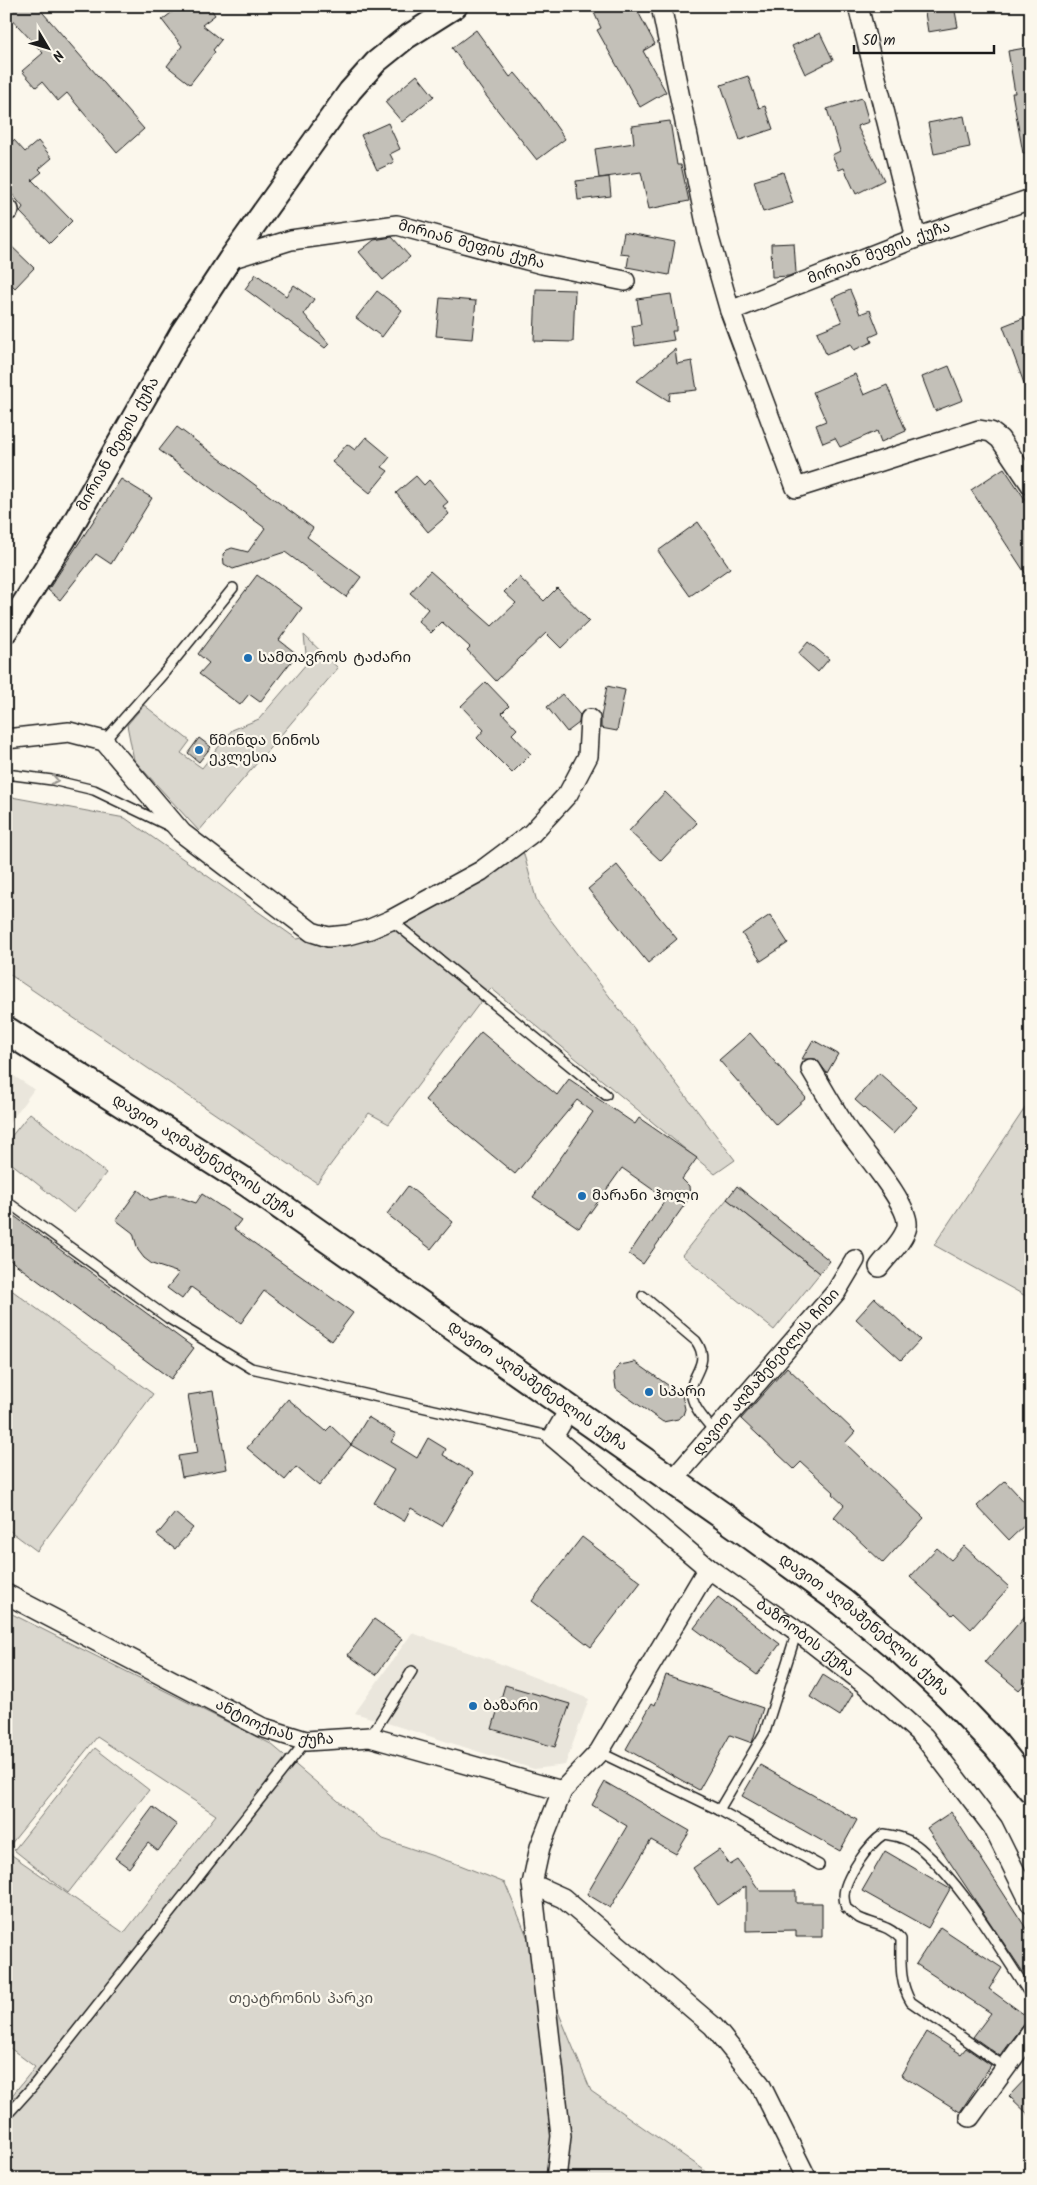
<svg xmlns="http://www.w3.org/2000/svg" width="1037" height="2185" font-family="Kalam,'Noto Sans Georgian',sans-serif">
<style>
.built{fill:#eae6dc}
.green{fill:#dad7ce;stroke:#7b7a75}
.building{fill:#c3c0b8;stroke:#1c1c1c}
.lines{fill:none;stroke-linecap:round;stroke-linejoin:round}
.service-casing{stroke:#1c1c1c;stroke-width:12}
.minor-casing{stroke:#1c1c1c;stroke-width:22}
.tertiary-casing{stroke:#1c1c1c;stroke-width:26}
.secondary-casing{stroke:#1c1c1c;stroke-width:30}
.service{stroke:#fbf7ec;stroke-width:9}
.minor{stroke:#fbf7ec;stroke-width:19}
.tertiary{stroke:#fbf7ec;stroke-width:22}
.secondary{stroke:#fbf7ec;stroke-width:26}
.oneway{stroke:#97948e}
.poi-dot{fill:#1f6fb2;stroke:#fbf7ec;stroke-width:2}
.labels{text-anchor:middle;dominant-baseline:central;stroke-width:4.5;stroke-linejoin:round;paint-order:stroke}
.street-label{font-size:15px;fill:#1c1c1c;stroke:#fbf7ec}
.poi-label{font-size:15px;fill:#1c1c1c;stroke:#fbf7ec;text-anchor:start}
.park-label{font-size:15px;fill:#555451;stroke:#fbf7ec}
</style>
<rect width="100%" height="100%" fill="#fbf7ec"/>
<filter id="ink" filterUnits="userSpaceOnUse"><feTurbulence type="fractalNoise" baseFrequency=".02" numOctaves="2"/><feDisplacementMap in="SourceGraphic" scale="10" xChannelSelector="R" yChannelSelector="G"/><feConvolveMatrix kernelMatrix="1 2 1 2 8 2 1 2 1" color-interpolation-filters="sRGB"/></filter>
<g filter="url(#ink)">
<!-- built -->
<g class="built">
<path d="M6,1071L34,1089L6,1128Z"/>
<path d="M412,1633L491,1660L589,1699L565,1765L534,1769L355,1713Z"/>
</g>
<!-- green -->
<g class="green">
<path d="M304,635L338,668L199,831L134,760L127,725L144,705L190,741L181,753L202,768L232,730L259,719L307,663Z"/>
<path d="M6,796L125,818L297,939L413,920L523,851L537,902L735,1160L715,1174L491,988L389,1124L369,1113L317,1183L6,972Z"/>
<path d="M1031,1099V1299L934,1245Z"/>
<path d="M30,1113L106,1173L74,1213L6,1159V1143Z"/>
<path d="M727,1199L820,1273L774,1330L682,1255Z"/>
<path d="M6,1286L153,1394L37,1551L6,1528Z"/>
<path d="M6,1611L271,1744L383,1839L460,1865L505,1883L591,2091L717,2179H6V2103L35,2067L6,2045V1851L124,1933L216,1815L97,1737L6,1850Z"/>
<path d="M95,1748L149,1790L68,1893L14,1850Z"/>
</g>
<!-- building -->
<g class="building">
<path d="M6,6H37L144,129L117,153L67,93L58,101L42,82L36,87L22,71L43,53L6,13Z"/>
<path d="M180,6H209L215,15L202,25L221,40L213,50L215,52L190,84L167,66L182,46L162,20Z"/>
<path d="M591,6H635L655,44L643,51L666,92L640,107L597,30L601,28Z"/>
<path d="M924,6H954L958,27L928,32Z"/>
<path d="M476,30L510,77L515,73L537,99L565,139L537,160L487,97L452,48Z"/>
<path d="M820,33L833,60L805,74L792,46Z"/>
<path d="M1031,47V152L1023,153L1012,93H1015L1008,51Z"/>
<path d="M417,75L434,96L402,122L385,102Z"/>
<path d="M748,76L759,108L765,106L773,129L740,140L721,85Z"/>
<path d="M862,98L869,122L857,126L884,180L856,194L844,168L839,170L832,155L840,151L827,109Z"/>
<path d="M964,116L970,147L934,154L928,123Z"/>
<path d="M670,121L677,165H681L689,201L649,209L641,172L599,178L595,149L634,143L632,126Z"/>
<path d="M388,123L400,149L390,154L394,162L377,170L361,135Z"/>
<path d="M14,140L25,152L38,141L52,158L39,169L42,172L32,180L72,221L50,243L20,212L23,207L6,187V146Z"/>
<path d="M783,172L793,203L763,212L754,181Z"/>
<path d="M609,177L611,196L578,200L576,181Z"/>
<path d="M624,232L675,242L669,275L627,267L629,255L620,254Z"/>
<path d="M392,237L410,257L383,280L359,252L374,240Z"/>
<path d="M6,241L34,268L15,288L6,279Z"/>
<path d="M794,243L796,273L789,276L772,277L771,244Z"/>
<path d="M256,274L286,296L294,285L314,299L304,314L329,344L325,348L245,289Z"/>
<path d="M536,289L575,290L573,342L534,341Z"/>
<path d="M850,290L860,314L870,310L879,333L870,337L872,342L854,350L851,344L826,354L817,332L842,322L832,298Z"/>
<path d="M377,291L402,310L382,337L356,318Z"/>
<path d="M671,294L676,323V331H672L674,340L635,346L632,326L641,324L637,299Z"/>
<path d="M440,298L476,301L472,339L436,336Z"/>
<path d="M1031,315V397H1029L1003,326Z"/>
<path d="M675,349L677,364L692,361L697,390L670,393L669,401L637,381Z"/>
<path d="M949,366L963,400L935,411L922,377Z"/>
<path d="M855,374L864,395L887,385L906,431L881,442L877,431L840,447L835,438L823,443L816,425L826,421L813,392Z"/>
<path d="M177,427L313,528L307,537L361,577L346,597L285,552L233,569L224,564L223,554L227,550L232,548L248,552L265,528L159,450Z"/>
<path d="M366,437L390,457L382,467L388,471L370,493L332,462L347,444L355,450Z"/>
<path d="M1004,468L1031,508V582L971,490Z"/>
<path d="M416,476L424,485L429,480L448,502L443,506L449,514L428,532L396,493Z"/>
<path d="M121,479L152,498L111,564L96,554L60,600L48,590Z"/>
<path d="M698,522L730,568L690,596L658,551Z"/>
<path d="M430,571L492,626L516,603L504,592L519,577L544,601L557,588L589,621L561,648L546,633L496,681L467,650L470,647L442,622L431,633L418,621L428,609L410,593Z"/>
<path d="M257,575L302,608L279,640L297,654L260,702L249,694L240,705L199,674L209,663L198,654Z"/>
<path d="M808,642L829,659L818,672L798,654Z"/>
<path d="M486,682L509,706L502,713L517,729L512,734L531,754L512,773L477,738L484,730L461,706Z"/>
<path d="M607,686L625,690L617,731L601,728V717Z"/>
<path d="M562,694L580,715L579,723L567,732L547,707Z"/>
<path d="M199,738L211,747L199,762L188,753Z"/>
<path d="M665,792L697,823L661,861L629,831Z"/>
<path d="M617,865L677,939L648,963L588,889Z"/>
<path d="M770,915L788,943L761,961L742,934Z"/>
<path d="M481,1032L557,1095L569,1079L635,1124L639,1118L697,1158L682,1179L689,1186L690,1197L643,1264L629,1254L666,1199L622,1168L579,1228L533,1197L593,1112L577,1100L515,1174L425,1100Z"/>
<path d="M750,1033L806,1098L776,1125L719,1060Z"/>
<path d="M813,1040L838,1054L827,1073L816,1059H802Z"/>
<path d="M879,1073L917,1107L893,1134L855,1100Z"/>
<path d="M408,1186L453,1222L431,1249L387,1214Z"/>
<path d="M737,1186L830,1261L820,1273L727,1199Z"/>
<path d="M138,1190L150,1200L166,1196H176L196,1203L202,1194L241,1220L234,1229L353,1313L332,1341L264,1291L241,1323L191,1287L182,1299L167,1288L179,1273L152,1264L144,1258L138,1250L133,1233L116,1220Z"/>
<path d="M6,1210L194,1348L171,1379L6,1257Z"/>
<path d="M875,1298L920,1340L901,1360L856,1319Z"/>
<path d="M635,1362L682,1395L685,1409L683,1415L678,1419L663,1422L616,1389L614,1374L616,1369L620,1365Z"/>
<path d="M787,1367L855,1432L845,1443L924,1518L883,1563L834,1517L844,1505L832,1494L834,1492L801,1462L794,1469L741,1419Z"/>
<path d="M213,1391L227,1469L182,1477L178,1456L198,1453L188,1395Z"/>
<path d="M288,1399L326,1431L331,1426L351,1445L319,1486L296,1467L285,1480L247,1448Z"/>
<path d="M368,1417L396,1434L391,1442L417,1458L428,1438L446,1449L443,1455L473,1473L442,1526L411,1508L404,1521L374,1503L394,1470L351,1445Z"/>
<path d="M1005,1481L1031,1509V1519L1009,1540L977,1506Z"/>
<path d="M175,1513L193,1528L175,1549L157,1535Z"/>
<path d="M582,1537L641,1582L591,1647L532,1601Z"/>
<path d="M964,1546L1009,1587L971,1629L954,1613L952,1615L910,1577L937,1548L951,1560Z"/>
<path d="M718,1597L780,1644L757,1675L694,1628Z"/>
<path d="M1031,1609V1677L1019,1690L985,1662Z"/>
<path d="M374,1619L402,1639L376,1675L348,1655Z"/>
<path d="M666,1675L763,1708L752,1743L730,1735L699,1790L626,1749L652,1703L655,1705Z"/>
<path d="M823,1675L853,1694L840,1716L810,1697Z"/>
<path d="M505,1685L570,1704L555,1747L492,1729Z"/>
<path d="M760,1765L857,1820L840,1851L742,1796Z"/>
<path d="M605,1782L690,1831L676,1854L651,1840L610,1908L587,1894L627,1826L592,1805Z"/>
<path d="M153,1807L177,1825L158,1851L148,1843L129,1868L115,1858Z"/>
<path d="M951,1812L1031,1936V1984L927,1828Z"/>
<path d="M719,1850L730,1865L738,1860L760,1891H796V1903H822V1937H796V1930L746,1931V1886L718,1905L693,1868Z"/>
<path d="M885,1851L950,1889L928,1928L862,1891Z"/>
<path d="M940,1927L1002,1968L989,1989L1029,2018L1000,2056L973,2037L991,2013L916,1964Z"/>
<path d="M927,2032L961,2054L966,2048L991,2065L960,2112L901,2075Z"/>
<path d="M1031,2073V2117L1009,2096Z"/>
</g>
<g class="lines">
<!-- service casing -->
<g class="service-casing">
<g id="service">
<path d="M104,741L164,673L233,588"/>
<path d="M6,774L52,780L94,790L171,827"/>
<path d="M391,920L606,1095"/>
<path d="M6,1201L168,1318L251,1368L553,1437"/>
<path d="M643,1296L696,1341C713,1365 687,1375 692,1397C695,1410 706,1421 714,1431"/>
<path d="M370,1737L412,1671"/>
<path d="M599,1752L719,1810L819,1865"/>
<path d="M719,1810L765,1732L797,1631"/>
<path d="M1005,2067L911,2002C899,1983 901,1961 901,1939C887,1924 876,1926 859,1918C855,1915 850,1911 846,1908C845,1904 844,1900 844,1896C844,1879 869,1843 884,1834C898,1836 910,1839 920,1848C965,1887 998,1947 1031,1996"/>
<path d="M6,2116L33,2086L306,1741"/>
</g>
</g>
<!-- minor casing -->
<g class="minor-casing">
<g id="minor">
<path d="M661,6L709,238L730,311L796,488L979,430L991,432L1000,439L1031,485"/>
<path d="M858,6L916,238"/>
<path d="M6,207L9,210"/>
<path id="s1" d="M230,259L291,240L397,225L542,264L625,281"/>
<path id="s2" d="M730,311L916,238L1031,199"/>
<path d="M6,739L69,732L104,741L182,833L312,932L328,937L348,935L370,929L391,920L481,871L532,833L568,794L588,756L590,719"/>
<path d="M811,1069C823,1089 834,1109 847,1129C860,1149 910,1204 907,1226C905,1240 887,1256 879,1267"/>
<path id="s3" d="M569,1410L553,1437L708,1568L797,1631L865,1684L924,1737L993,1827L1031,1904"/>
<path id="s4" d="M672,1481L836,1292L855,1260"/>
<path id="s5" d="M6,1594L261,1727L306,1741L370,1737L562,1791"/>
<path d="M532,1884L563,1898L713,2026L760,2084L807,2179"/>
<path d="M970,2117L1031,2033"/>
<path d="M556,2179L561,2136L532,1884L540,1847L562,1791L599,1752L708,1568"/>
</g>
</g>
<!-- tertiary casing -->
<g class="tertiary-casing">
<g id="tertiary">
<path id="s6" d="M6,631L64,540L182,332L230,259L350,91L376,62L407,37L456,6"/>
</g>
</g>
<!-- secondary casing -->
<g class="secondary-casing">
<g id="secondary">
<path id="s7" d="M6,1030L246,1182L743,1530L842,1602L900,1650L949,1696L996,1745L1031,1789"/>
</g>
</g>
<!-- service -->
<use href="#service" class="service"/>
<!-- minor -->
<use href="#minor" class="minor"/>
<!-- tertiary -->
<use href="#tertiary" class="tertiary"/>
<!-- secondary -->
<use href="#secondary" class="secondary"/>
</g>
<!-- one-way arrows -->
<defs><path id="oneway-chevron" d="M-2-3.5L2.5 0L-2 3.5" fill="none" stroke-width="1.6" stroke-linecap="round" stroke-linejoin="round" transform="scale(1.25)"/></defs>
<use class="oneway" href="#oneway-chevron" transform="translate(55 780) rotate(11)"/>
</g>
<!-- markers -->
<g class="poi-dot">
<circle cx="248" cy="658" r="5"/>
<circle cx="199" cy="750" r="5"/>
<circle cx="582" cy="1196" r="5"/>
<circle cx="649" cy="1392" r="5"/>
<circle cx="473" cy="1706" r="5"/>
</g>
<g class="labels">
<!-- street labels -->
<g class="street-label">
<text stroke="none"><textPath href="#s1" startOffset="248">მირიან მეფის ქუჩა</textPath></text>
<text stroke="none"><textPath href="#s2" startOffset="160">მირიან მეფის ქუჩა</textPath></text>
<text stroke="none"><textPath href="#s6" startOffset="218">მირიან მეფის ქუჩა</textPath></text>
<text stroke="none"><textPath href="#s7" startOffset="235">დავით აღმაშენებლის ქუჩა</textPath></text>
<text stroke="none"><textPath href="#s4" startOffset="144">დავით აღმაშენებლის ჩიხი</textPath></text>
<text stroke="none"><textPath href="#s7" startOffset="640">დავით აღმაშენებლის ქუჩა</textPath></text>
<text stroke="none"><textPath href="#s7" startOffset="1045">დავით აღმაშენებლის ქუჩა</textPath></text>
<text stroke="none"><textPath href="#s3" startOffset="354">ბაზრობის ქუჩა</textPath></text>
<text stroke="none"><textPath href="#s5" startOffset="300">ანტიოქიას ქუჩა</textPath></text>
</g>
<!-- poi labels -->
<g class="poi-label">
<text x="258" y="658">სამთავროს ტაძარი</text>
<text x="209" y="741">წმინდა ნინოს<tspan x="209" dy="17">ეკლესია</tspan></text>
<text x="592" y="1196">მარანი ჰოლი</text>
<text x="659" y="1392">სპარი</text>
<text x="483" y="1706">ბაზარი</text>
</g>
<!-- park labels -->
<g class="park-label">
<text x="301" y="1999">თეატრონის პარკი</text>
</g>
</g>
<!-- margin -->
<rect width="1037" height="2185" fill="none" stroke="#fbf7ec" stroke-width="25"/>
<rect x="12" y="12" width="1012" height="2160" fill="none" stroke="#1c1c1c" stroke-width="2" filter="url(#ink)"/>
<!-- north arrow -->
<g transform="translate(48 48) rotate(128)" stroke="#fbf7ec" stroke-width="4" paint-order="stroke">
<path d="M0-4L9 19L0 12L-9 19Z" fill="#1c1c1c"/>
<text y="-8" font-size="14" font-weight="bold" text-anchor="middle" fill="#1c1c1c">N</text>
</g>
<!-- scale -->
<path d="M854 45v8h140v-8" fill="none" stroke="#1c1c1c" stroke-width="2.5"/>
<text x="862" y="45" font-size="15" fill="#1c1c1c" stroke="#fbf7ec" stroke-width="4" paint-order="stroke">50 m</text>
</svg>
